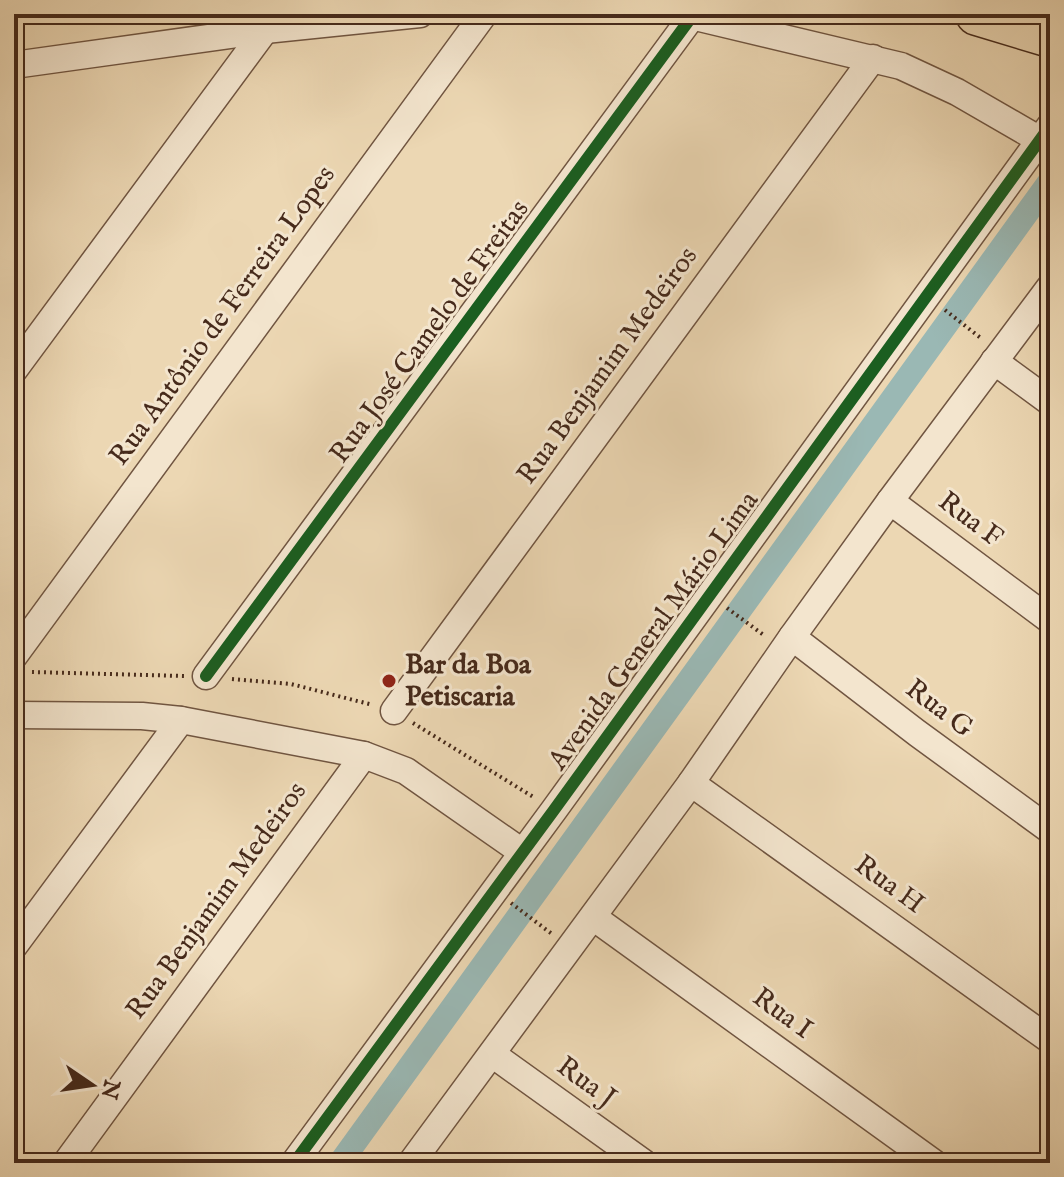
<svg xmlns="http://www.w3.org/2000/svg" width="1064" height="1177" font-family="'IM FELL English',serif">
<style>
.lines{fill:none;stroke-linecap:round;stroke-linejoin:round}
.canal{stroke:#9ab8b4;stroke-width:24}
.street-casing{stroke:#705541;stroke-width:29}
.primary-casing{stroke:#462a1b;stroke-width:45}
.path{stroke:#462a1b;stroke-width:4;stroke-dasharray:2 4;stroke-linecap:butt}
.street{stroke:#f3e5ce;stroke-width:26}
.primary{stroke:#ecd7b3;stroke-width:42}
.cycleway-casing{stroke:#f3e5ce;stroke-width:17}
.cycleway{stroke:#1b5e20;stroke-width:12}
.poi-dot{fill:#8f2418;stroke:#f3e5ce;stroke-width:3}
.labels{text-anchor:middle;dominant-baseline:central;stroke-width:6;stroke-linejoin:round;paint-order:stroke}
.street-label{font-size:28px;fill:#462a1b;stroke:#f3e5ce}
.poi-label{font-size:28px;font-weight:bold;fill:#462a1b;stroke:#f3e5ce;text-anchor:start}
</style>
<rect width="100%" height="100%" fill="#ecd7b3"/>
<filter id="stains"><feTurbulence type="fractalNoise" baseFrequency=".0025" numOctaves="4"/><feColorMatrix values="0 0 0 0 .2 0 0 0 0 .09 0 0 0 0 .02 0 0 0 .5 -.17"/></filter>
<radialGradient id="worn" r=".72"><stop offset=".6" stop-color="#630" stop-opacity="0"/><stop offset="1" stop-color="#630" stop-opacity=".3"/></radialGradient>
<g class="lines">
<!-- canal -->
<path class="canal" d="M340,1163L1050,181"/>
<!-- street casing -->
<g class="street-casing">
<g id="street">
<path d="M683,14L901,66L957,92L1040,140"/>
<path d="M14,65L265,30L420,14"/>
<path d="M994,361L1050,402"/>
<path d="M14,370L265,30"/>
<path d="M890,501L1050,620"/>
<path d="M792,637L917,733L1050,830"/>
<path d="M14,656L484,14"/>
<path d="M206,676L693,15"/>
<path d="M394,711L873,58"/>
<path d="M14,715L142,716L181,720L364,755L406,771L522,852"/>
<path d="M691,783L1050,1040"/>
<path d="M593,917L934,1163"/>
<path d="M14,946L181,720"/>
<path d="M492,1054L644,1163"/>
<path d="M66,1163L364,755"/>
<path d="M294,1163L554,810L1050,126"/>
<path d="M411,1163L691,783L792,637L890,501L1050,287"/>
</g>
</g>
<!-- primary casing -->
<g class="primary-casing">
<path id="primary" d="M977,14L1050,36"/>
</g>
<!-- path -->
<g class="path">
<path d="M945,310L982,339"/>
<path d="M727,608L765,636"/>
<path d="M32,672L184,676"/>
<path d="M232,679L291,684L373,705"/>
<path d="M413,723L535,798"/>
<path d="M511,903L552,934"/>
</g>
<!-- street -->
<use href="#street" class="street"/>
<!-- primary -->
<use href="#primary" class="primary"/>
<!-- cycleway casing -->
<g class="cycleway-casing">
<g id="cycleway">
<path d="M206,676L693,15"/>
<path d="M294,1163L554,810L1050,126"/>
</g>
</g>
<!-- cycleway -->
<use href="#cycleway" class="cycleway"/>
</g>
<!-- markers -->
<circle class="poi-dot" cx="389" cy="681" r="8"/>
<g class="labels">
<!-- street labels -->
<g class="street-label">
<text transform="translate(223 316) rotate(-54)">Rua Antônio de Ferreira Lopes</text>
<text transform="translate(430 332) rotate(-54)">Rua José Camelo de Freitas</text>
<text transform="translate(608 366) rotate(-54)">Rua Benjamim Medeiros</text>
<text transform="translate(970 520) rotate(37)">Rua F</text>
<text transform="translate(654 631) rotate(-54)">Avenida General Mário Lima</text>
<text transform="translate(939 709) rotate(37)">Rua G</text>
<text transform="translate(889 885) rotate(36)">Rua H</text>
<text transform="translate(217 901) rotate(-54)">Rua Benjamim Medeiros</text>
<text transform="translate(782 1014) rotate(36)">Rua I</text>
<text transform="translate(586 1083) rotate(36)">Rua J</text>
</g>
<!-- poi labels -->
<g class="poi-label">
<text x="405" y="665">Bar da Boa<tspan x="405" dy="32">Petiscaria</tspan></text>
</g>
</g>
<!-- margin -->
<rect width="1064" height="1177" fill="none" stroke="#ecd7b3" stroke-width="48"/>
<rect x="16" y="16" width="1032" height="1145" fill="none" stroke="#462a1b" stroke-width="4"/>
<rect x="24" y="24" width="1016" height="1129" fill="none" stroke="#462a1b" stroke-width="2"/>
<!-- north arrow -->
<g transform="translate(92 1085) rotate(103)" stroke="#f3e5ce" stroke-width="6" paint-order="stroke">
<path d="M0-6L14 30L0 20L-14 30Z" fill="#462a1b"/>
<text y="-12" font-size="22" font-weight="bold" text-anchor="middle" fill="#462a1b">N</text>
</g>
<rect width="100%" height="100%" filter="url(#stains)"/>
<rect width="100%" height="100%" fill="url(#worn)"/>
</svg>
